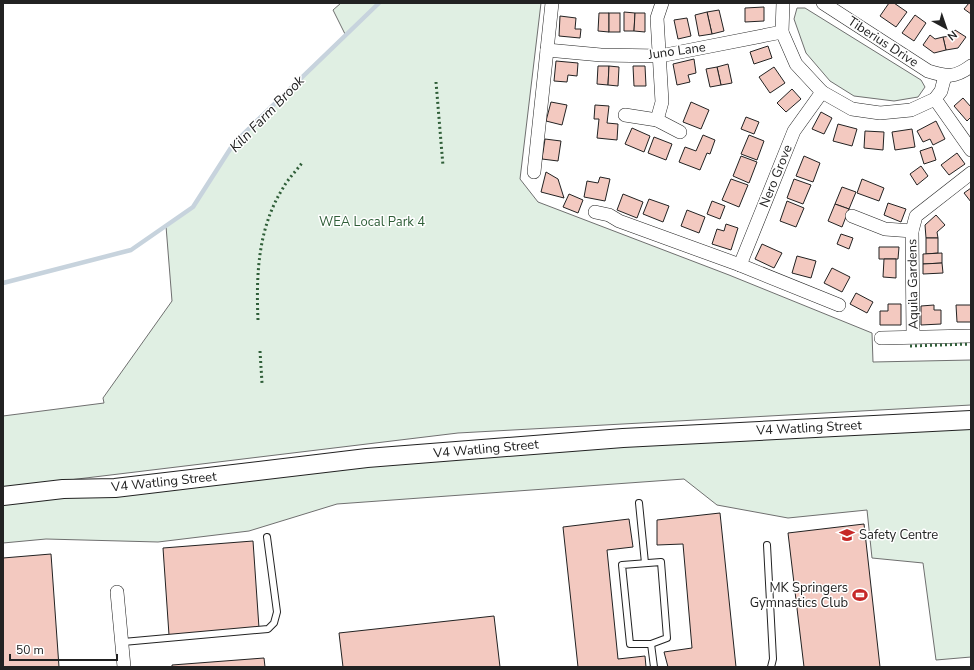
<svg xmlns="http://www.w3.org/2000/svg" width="974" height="670" font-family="'Nunito Sans',sans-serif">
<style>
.green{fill:#e0efe3;stroke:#6f6f6f}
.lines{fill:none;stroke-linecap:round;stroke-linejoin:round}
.stream{stroke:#c7d3dd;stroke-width:4.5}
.building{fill:#f3c9c0;stroke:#222}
.lane-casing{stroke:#222;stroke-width:8}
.street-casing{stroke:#222;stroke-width:14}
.secondary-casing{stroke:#222;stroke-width:20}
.lane{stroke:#fff;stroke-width:6}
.street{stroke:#fff;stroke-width:13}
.secondary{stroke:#fff;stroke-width:18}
.hedge{stroke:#2f5e38;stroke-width:3;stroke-dasharray:2 3;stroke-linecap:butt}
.labels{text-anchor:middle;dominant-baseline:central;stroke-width:3;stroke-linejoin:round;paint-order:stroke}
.street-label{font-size:13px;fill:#222;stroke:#fff}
.park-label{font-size:13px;fill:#2f5e38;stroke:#fff}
.poi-label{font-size:13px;fill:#222;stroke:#fff;text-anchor:start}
.water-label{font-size:14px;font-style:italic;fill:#222;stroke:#fff}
</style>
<rect width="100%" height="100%" fill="#fff"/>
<!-- green -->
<g class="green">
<path d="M341,3H541L520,179L538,202L729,275L872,333L873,362L971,360V405L458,433L3,488V416L104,403L103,398L172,301L166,226L193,207L234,143L346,36L333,10Z"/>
<path d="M797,8H805L921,80L925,87L918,97L894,101L854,96L830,81L806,53L794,19Z"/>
<path d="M971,420V657L936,660L923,563L872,558L867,510L788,518L717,505L684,479L337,504L249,531L158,542L46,539L3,543V500L367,458Z"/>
</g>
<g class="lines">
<!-- stream -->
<path class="stream" d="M3,283L131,250L193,207L234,143L379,3"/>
</g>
<!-- building -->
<g class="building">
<path d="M889,3H894L907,12L896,27L880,16Z"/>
<path d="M969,3H971V14L964,9Z"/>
<path d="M764,7V21L745,22V8Z"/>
<path d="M719,10L724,31L712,34L707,12Z"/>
<path d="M624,12L635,13L634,31H624Z"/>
<path d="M707,12L712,34L699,36L695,15Z"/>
<path d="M599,13H609V32L598,31Z"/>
<rect x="609" y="13" width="11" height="19"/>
<path d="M635,13H645V32L634,31Z"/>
<path d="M915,15L926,23L914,41L902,33Z"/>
<path d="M560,16L576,18L575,29H581L580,38L559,36Z"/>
<path d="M687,18L691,36L678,39L674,20Z"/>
<path d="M955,30L966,37L958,48L946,50L943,37L951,36Z"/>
<path d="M930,35L935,39L943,37L946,50L934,53L923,45Z"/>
<path d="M768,46L772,58L754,64L750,52Z"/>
<path d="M694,59L696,73L688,75L690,82L677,85L673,64Z"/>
<path d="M556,61L578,63L577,76L568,75L567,82L554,81Z"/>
<path d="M728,64L732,83L721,85L717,67Z"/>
<path d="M598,66H609L608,85L597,84Z"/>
<path d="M609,66L619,67L618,86L608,85Z"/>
<path d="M633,66H645L646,86H634Z"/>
<path d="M717,67L721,85L710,87L706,69Z"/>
<path d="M774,67L785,83L770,93L759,77Z"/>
<path d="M792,89L801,99L786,112L777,103Z"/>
<path d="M963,98L971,107V117L967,121L954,106Z"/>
<path d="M551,102L567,105L562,125L546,121Z"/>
<path d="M691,102L709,110L701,129L683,122Z"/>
<path d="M595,105L609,106L607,123L618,124L617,140L597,138L599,119H594Z"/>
<path d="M821,112L832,118L824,134L812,129Z"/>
<path d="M746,117L759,122L754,134L741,129Z"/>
<path d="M936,121L945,139L933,145L930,139L923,142L917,131Z"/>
<path d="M838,124L857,129L852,146L833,141Z"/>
<path d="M632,128L650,136L644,152L625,144Z"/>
<path d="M912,129L915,147L895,150L892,132Z"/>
<path d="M865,131L884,132L883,150L864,148Z"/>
<path d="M703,135L715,140L710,154L707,153L700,170L679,162L685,147L696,151Z"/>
<path d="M749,135L764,141L757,160L741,154Z"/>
<path d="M654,137L672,144L666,160L648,153Z"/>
<path d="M545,139L561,141L558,161L542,159Z"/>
<path d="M932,147L936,160L924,164L920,151Z"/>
<path d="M957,153L965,164L949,175L941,165Z"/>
<path d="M741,156L757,162L749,183L733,176Z"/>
<path d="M804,156L820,163L813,182L796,176Z"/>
<path d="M921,166L928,176L917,185L910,174Z"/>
<path d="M546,172L558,179L564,198L541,192Z"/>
<path d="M600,177L610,179L605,201L584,197L587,181L598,183Z"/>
<path d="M731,179L748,185L739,207L722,200Z"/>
<path d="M794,179L811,185L803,204L787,198Z"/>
<path d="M862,179L884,188L879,201L857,193Z"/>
<path d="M842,187L856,192L849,209L835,204Z"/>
<path d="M971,188V202L964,193Z"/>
<path d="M569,194L583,200L578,213L563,207Z"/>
<path d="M623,194L643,202L637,218L617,210Z"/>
<path d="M649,199L669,206L663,222L643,214Z"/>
<path d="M712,201L725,206L720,219L707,214Z"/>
<path d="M787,201L804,208L796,227L780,221Z"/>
<path d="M888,203L906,209L901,222L884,215Z"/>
<path d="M835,204L849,209L842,227L828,221Z"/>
<path d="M687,210L705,217L699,233L681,226Z"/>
<path d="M936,215L945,225L937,232L938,238H926L925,225Z"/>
<path d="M726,224L738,228L731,250L712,244L717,229L724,231Z"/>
<path d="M841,234L853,238L849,249L837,244Z"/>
<path d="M926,238H938V253L926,254Z"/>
<path d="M762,244L782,253L774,268L755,259Z"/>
<path d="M879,247H899L898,259H879Z"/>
<path d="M942,253V263L923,264V254Z"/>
<path d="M797,256L816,261L811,278L792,273Z"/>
<path d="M884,259H896V278L883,277Z"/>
<path d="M942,263L943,273L923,274V264Z"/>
<path d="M832,268L850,277L842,292L824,283Z"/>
<path d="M856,293L873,302L867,313L850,304Z"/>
<path d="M888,304H901V325H880V311H888Z"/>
<path d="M934,305V310H941V324L921,325V306Z"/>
<path d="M956,305H971V322H957Z"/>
<path d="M720,513L736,667H668L664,652L692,648L683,544L657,545V520Z"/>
<path d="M629,519L633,547L607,550L618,659L645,656L646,667H578L563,527Z"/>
<path d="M864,524L880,667H804L788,533Z"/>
<path d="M253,541L259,628L169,635L163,548Z"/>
<path d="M51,554L59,667H3V558Z"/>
<path d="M494,616L500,667H343L339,633Z"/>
<path d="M264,658L265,667H172V665Z"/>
</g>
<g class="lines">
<!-- lane casing -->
<g class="lane-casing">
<g id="lane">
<path d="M639,503L645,563"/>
<path d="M767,545L773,659L771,667"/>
<path d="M661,562L667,638L651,644H630L622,565Z"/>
<path d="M123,642L268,629L274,623L277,612L267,537"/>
<path d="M651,644L654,667"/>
</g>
</g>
<!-- street casing -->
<g class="street-casing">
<g id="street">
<path d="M783,3L782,32L796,64L822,92L852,109L880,113L911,110L935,99L941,91L945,76"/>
<path d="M823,3L928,71C947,77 955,78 971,66"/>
<path d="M547,50L601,55L660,56L782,32"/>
<path d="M935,99L971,150"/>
<path d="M625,115L657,120L680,132"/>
<path d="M657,120L662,102L657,18L662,3"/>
<path d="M534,172L552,3"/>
<path d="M595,212L609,215L619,221L740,265L839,305"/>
<path d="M852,216L885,229L912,231"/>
<path d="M740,265L794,131L822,92"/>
<path d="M913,336L912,231L916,216L971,173"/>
<path d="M881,338L971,336"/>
<path d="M117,592L124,667"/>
</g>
</g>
<!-- secondary casing -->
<g class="secondary-casing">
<path id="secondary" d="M3,496L63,489L115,488L367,458L623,438L971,420"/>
</g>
<!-- lane -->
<use href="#lane" class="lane"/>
<!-- street -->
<use href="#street" class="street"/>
<!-- secondary -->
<use href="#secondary" class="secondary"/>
<!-- hedge -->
<g class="hedge">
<path d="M436,82L443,166"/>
<path d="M258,320C256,274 258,228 283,188C288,179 296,171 302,163"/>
<path d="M910,346L971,344"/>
<path d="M260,351L262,383"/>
</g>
</g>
<!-- icons -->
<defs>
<g id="school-bare" transform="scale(1.2)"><path d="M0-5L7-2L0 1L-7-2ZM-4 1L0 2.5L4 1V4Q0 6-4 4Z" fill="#c62828" stroke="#fff" stroke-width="2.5" paint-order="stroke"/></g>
<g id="stadium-bare" transform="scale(1.2)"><path d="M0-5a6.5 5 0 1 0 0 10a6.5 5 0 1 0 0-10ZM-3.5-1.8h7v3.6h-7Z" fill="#c62828" stroke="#fff" stroke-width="2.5" paint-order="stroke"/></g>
</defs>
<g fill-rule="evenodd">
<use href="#school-bare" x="847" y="535"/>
<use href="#stadium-bare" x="860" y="595"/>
</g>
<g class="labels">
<!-- street labels -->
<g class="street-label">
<text transform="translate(883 42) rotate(33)">Tiberius Drive</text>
<text transform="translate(677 51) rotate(-8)">Juno Lane</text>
<text transform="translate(776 176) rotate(-68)">Nero Grove</text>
<text transform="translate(913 284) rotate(-91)">Aquila Gardens</text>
<text transform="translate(809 428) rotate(-3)">V4 Watling Street</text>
<text transform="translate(486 449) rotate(-5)">V4 Watling Street</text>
<text transform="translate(164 482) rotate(-6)">V4 Watling Street</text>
</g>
<!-- park labels -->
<g class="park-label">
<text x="372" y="222">WEA Local Park 4</text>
</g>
<!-- poi labels -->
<g class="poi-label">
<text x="859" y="535">Safety Centre</text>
<text x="848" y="588" text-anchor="end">MK Springers<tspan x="848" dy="15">Gymnastics Club</tspan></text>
</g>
<!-- water labels -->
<g class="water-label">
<text transform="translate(267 114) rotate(-46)">Kiln Farm Brook</text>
</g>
</g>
<!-- border -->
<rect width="974" height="670" fill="none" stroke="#222222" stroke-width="8"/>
<!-- north arrow -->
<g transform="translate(946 28) rotate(140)" stroke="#ffffff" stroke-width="3" paint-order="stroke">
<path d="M0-3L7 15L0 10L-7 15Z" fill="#222222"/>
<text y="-6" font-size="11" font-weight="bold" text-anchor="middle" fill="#222222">N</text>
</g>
<!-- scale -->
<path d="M10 654v6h107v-6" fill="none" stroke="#222222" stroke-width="2"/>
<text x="16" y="654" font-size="12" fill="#222222" stroke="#ffffff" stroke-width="3" paint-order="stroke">50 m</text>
</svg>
